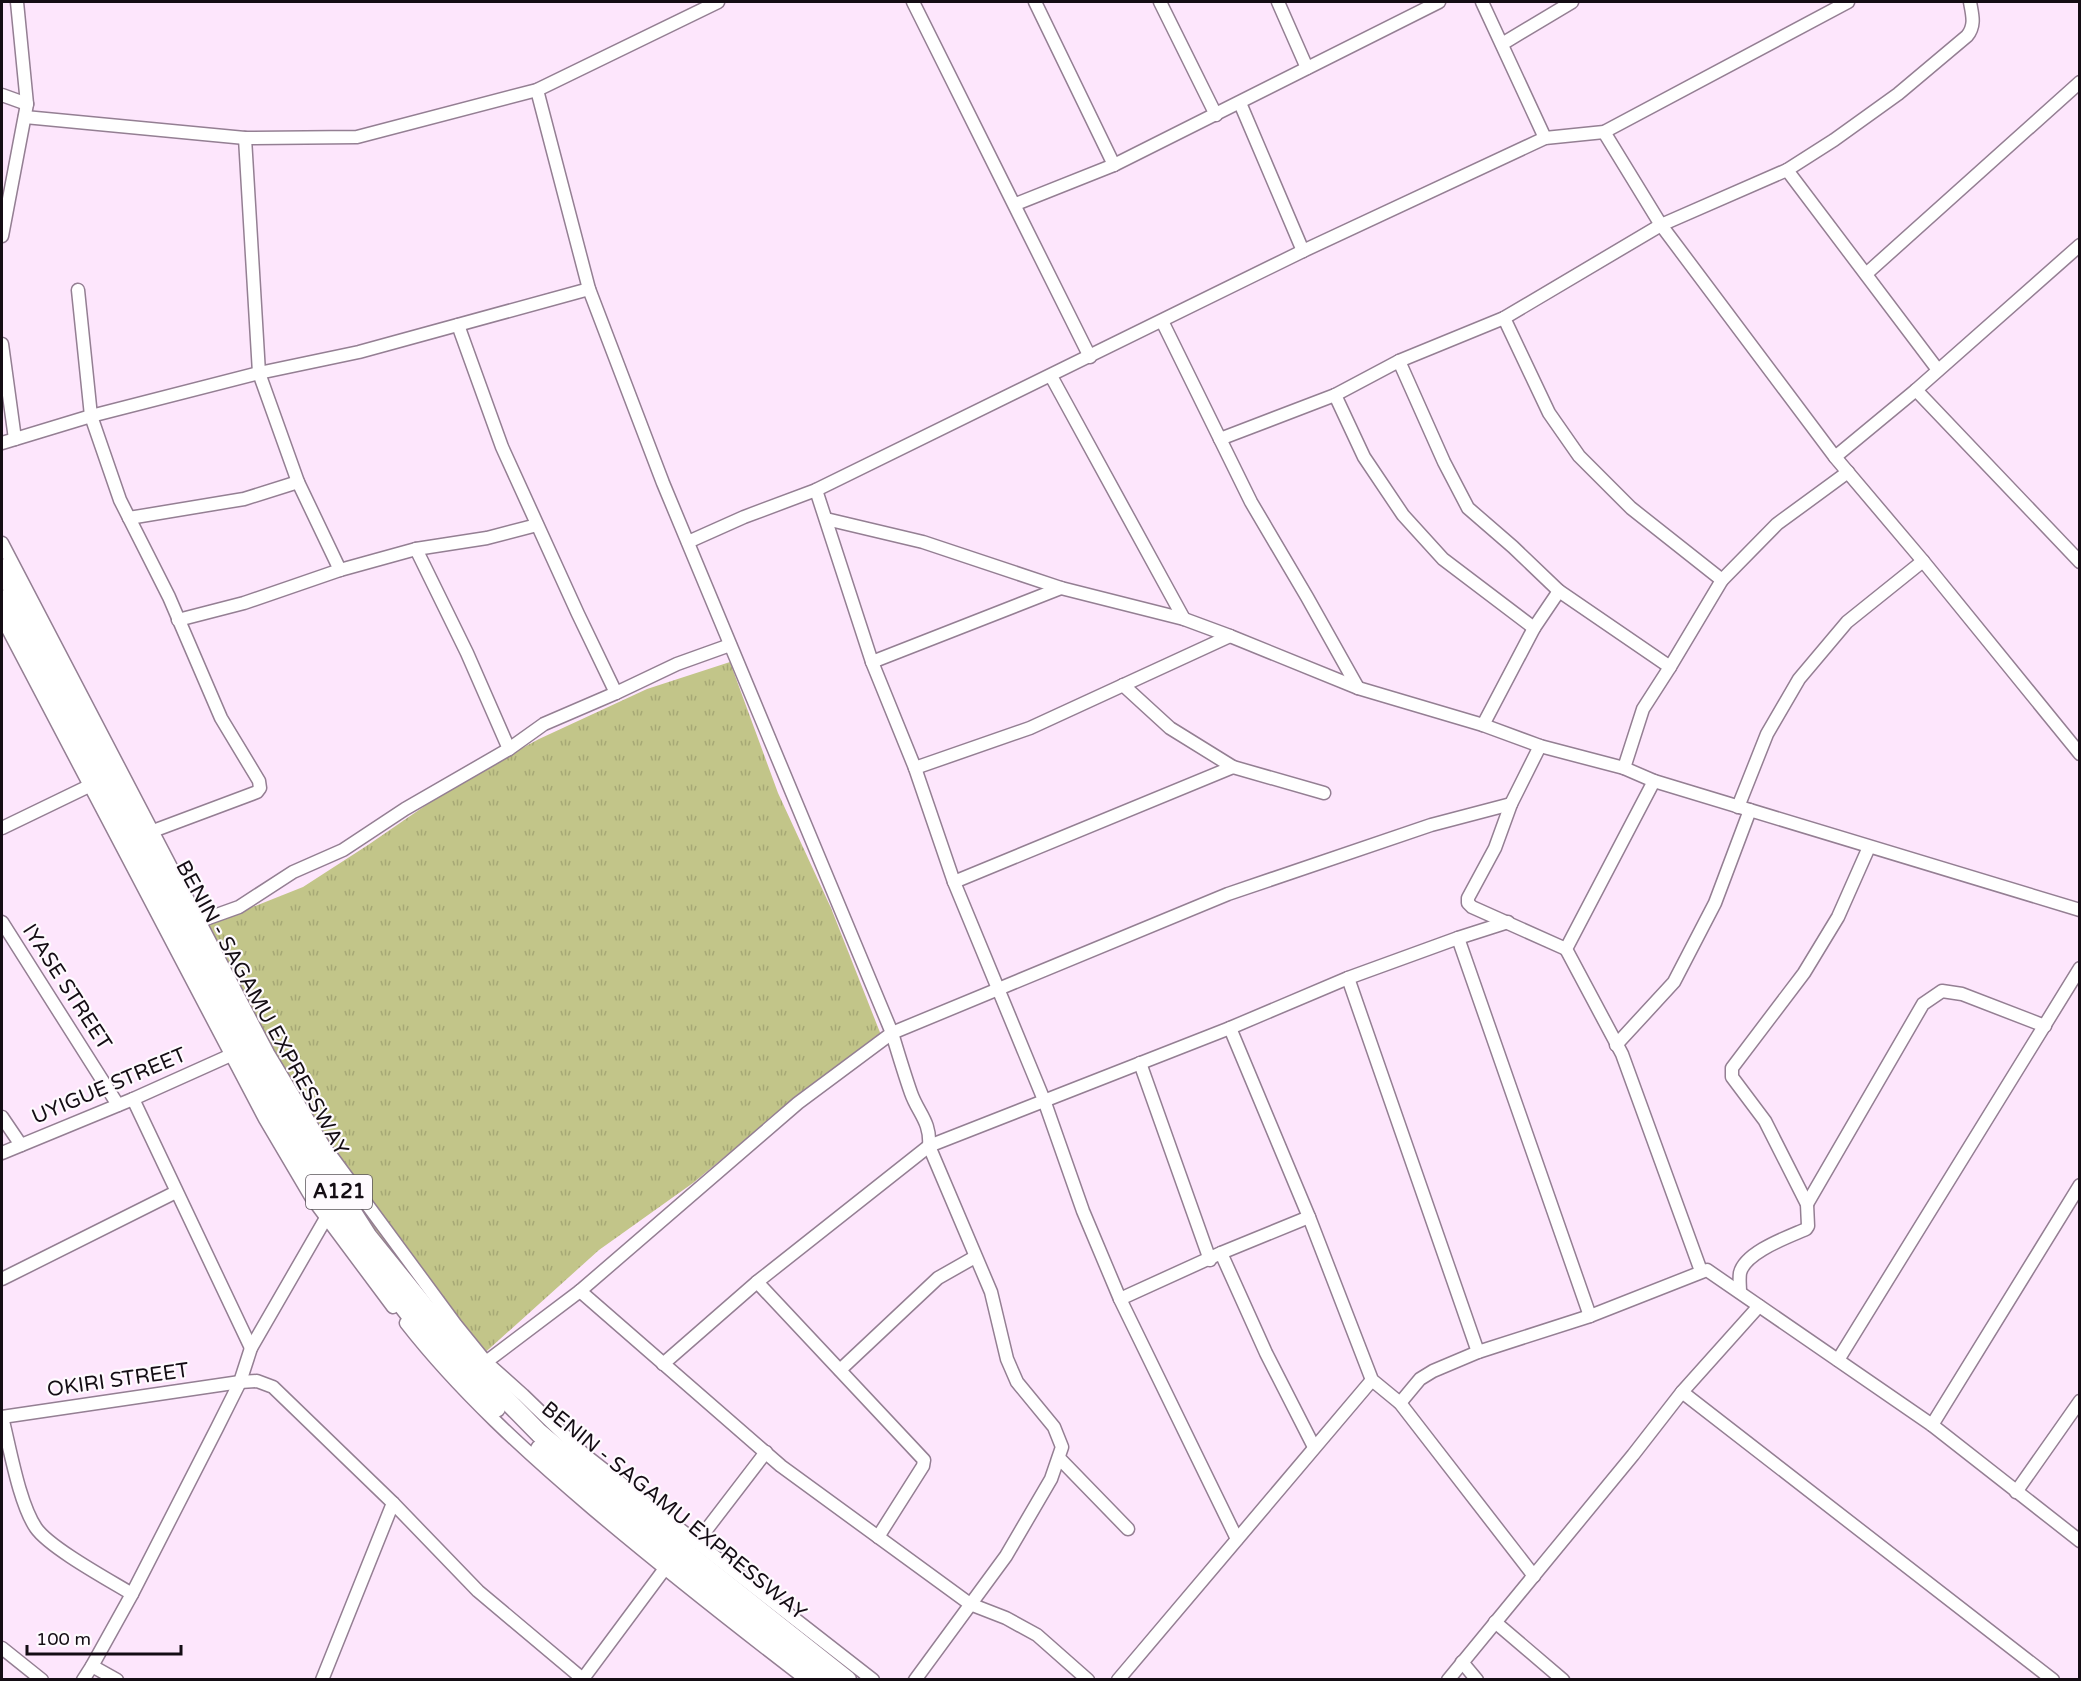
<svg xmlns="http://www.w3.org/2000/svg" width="2081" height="1681" font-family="'Varela Round',sans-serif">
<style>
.grass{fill:url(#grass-tufts)}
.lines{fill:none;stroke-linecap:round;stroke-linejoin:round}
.minor-casing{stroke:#947f93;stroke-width:15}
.highway-casing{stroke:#947f93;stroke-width:21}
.minor{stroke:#fff;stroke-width:12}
.highway{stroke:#fff;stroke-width:18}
.labels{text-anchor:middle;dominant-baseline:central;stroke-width:4.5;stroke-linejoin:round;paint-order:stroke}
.shield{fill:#fefafe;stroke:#5a545a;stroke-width:1.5}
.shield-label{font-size:20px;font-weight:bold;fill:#140d14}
.street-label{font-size:21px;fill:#140d14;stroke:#fefafe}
</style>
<defs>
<pattern id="grass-tufts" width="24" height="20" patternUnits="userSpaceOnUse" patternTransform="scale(1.5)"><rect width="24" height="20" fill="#c2c589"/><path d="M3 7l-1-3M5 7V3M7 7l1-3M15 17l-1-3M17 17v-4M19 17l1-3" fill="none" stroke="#a6a875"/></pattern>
</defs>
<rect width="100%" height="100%" fill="#fde6fc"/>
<!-- grass -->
<path class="grass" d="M730,662L778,793L831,908L881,1035L780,1111L693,1183L599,1250L479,1358L434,1308L381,1238L332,1165L197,929L303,887L368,845L461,781L539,739L647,689Z"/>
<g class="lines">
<!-- minor casing -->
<g class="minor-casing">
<g id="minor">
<path d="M913,2L1090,357"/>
<path d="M1035,2L1114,165"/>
<path d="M1160,2L1216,115"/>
<path d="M1278,2L1307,68"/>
<path d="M1482,2L1545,138"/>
<path d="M1502,44L1572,2"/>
<path d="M537,90L589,289L663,483L892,1033C898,1053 904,1073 911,1093C918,1113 931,1122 929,1146L991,1292L1007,1359L1017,1382L1054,1427L1062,1447L1051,1479L1006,1556L915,1680"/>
<path d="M2,95L27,104"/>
<path d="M1240,103L1303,251"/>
<path d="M25,117L245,138L357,137L537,90L718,2"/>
<path d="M1604,132L1661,225L1835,457L1923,561L2080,754"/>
<path d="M245,138L259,373L298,482L340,570"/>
<path d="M1787,170L1938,370"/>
<path d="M1016,204L1114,165L1439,2"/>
<path d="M2,236L27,104L17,2"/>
<path d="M1866,274L2080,82"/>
<path d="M78,290L91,416L120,500L169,597L221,718L259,781L260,788L257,792L153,831"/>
<path d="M1504,318L1549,413L1579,456L1631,508L1722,580"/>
<path d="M1162,321L1251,502L1307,597L1358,688"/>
<path d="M458,325L502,447L578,614L616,693"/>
<path d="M2,344L15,439"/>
<path d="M1399,361L1444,462L1468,508L1513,547L1559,591L1670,667"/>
<path d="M1051,376L1184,619"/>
<path d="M1916,390L2080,562"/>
<path d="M1335,395L1364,457L1403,515L1443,559L1534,628L1559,591"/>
<path d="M1220,439L1335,395L1399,361L1504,318L1661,225L1787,170L1834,140L1898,94L1967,36C1976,25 1972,14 1970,2"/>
<path d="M2,443L91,416L259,373L359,352L589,289"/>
<path d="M1835,457L1916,390L2080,245"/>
<path d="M816,490L872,662L915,768L954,882L1044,1100L1083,1211L1120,1299L1237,1539"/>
<path d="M129,518L244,499L298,482"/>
<path d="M826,519L923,542L1061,588L1184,619L1230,636L1358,688L1483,725L1540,746L1624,768L1654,781L2080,910"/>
<path d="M688,542L744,517L816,490L1303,251L1545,138L1604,132L1848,2"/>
<path d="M2,543L268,1053L324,1146L456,1325L486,1362L523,1395L585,1455L873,1680"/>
<path d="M416,549L467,653L509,749"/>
<path d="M2,618L265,1119L311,1197L393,1307"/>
<path d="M178,620L244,603L340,570L416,549L487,538L537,525"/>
<path d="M872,662L1061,588"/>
<path d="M1123,685L1170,728L1233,767L1324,793"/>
<path d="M1483,725L1534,628"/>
<path d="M1540,746L1511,804L1495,848L1468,898V903L1472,907L1566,949"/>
<path d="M915,768L1030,728L1230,636"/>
<path d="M1624,768L1643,709L1670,667L1722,580L1777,524L1848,472"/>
<path d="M1654,781L1566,949L1622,1054L1701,1271"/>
<path d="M1738,807L1767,734L1799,679L1847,622L1923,561"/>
<path d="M2,828L89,786"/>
<path d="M954,882L1233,767"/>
<path d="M200,921L239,907L293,872L343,850L405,809L509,749L544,724L616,693L677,664L730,645"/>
<path d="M2,922L118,1105"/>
<path d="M1508,922L1458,938L1590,1316"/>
<path d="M1458,938L1348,978L1230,1028L1309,1217L1372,1380L1400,1403L1534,1576"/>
<path d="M1348,978L1478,1352"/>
<path d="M1616,1045L1674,982L1715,903L1750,810"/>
<path d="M1140,1063L1210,1260"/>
<path d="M133,1099L251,1348"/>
<path d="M2,1117L21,1145"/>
<path d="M2,1153L133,1099L231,1055"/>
<path d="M1807,1204L1923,1004L1942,991L1962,994L2045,1026"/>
<path d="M1221,1253L1266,1353L1314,1447"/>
<path d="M2,1279L176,1192"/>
<path d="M757,1282L924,1460L923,1466L878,1537"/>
<path d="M580,1291L781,1466L970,1604L1006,1618L1037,1635L1088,1680"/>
<path d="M1740,1292C1740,1286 1739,1279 1740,1273C1745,1252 1788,1237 1806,1229L1808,1226L1807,1204L1765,1121L1732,1077V1068L1804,973L1838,917L1869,847"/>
<path d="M1120,1299L1221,1253L1309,1217"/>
<path d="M406,1323C460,1392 526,1452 593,1509C663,1568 734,1624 807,1680"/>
<path d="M1838,1360L2080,968"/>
<path d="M486,1362L580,1291L798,1103L892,1033L1228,894L1431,825L1511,804"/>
<path d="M663,1364L757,1282L929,1146L1230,1028"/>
<path d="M840,1370L938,1278L975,1257"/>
<path d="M1682,1392L2053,1680"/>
<path d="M1400,1403L1420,1379L1433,1371L1478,1352L1590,1316L1707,1270L1932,1425L2080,1541"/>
<path d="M2,1417L240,1382L257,1381L273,1387L393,1503L478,1591L584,1680"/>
<path d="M2,1417C10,1448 19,1503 36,1528C50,1548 109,1580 132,1594"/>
<path d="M1932,1425L2080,1185"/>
<path d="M1059,1458L1128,1529"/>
<path d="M2016,1492L2080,1401"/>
<path d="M697,1542L766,1452"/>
<path d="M1495,1622L1563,1680"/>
<path d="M2,1648L42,1680"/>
<path d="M1462,1662L1477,1680"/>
<path d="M92,1666L117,1680"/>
<path d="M83,1680L92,1666L132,1594L217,1428L240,1382L251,1348L326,1218"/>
<path d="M322,1680L393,1503"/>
<path d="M582,1680L669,1563"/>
<path d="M1118,1680L1372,1380"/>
<path d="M1448,1680L1633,1455L1682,1392L1759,1306"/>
</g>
</g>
<!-- highway casing -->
<g class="highway-casing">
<g id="highway">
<path d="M2,568L182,913L294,1121L368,1237L423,1305L490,1383L539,1433L594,1479L847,1680"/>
<path d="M2,599L232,1036L312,1178L368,1260L418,1325L496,1408"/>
<path d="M540,1449L565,1472L672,1559L824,1680"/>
</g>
</g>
<!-- minor -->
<use href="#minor" class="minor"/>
<!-- highway -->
<use href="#highway" class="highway"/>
</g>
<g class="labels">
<!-- shield labels -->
<rect class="shield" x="306" y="1175" width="66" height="34" rx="4.5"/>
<g class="shield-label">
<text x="339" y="1192">A121</text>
</g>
<!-- street labels -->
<g class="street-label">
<text transform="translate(67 987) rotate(57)">IYASE STREET</text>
<text transform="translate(262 1008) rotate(61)">BENIN - SAGAMU EXPRESSWAY</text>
<text transform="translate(109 1086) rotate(-23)">UYIGUE STREET</text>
<text transform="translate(118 1380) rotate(-8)">OKIRI STREET</text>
<text transform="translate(674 1511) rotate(39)">BENIN - SAGAMU EXPRESSWAY</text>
</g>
</g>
<!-- border -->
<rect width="2081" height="1681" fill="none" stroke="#140d14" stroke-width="6"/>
<!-- scale -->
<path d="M27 1645v9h154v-9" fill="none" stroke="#140d14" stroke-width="3"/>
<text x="36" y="1645" font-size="18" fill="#140d14" stroke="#fefafe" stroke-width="4.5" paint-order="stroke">100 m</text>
</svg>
